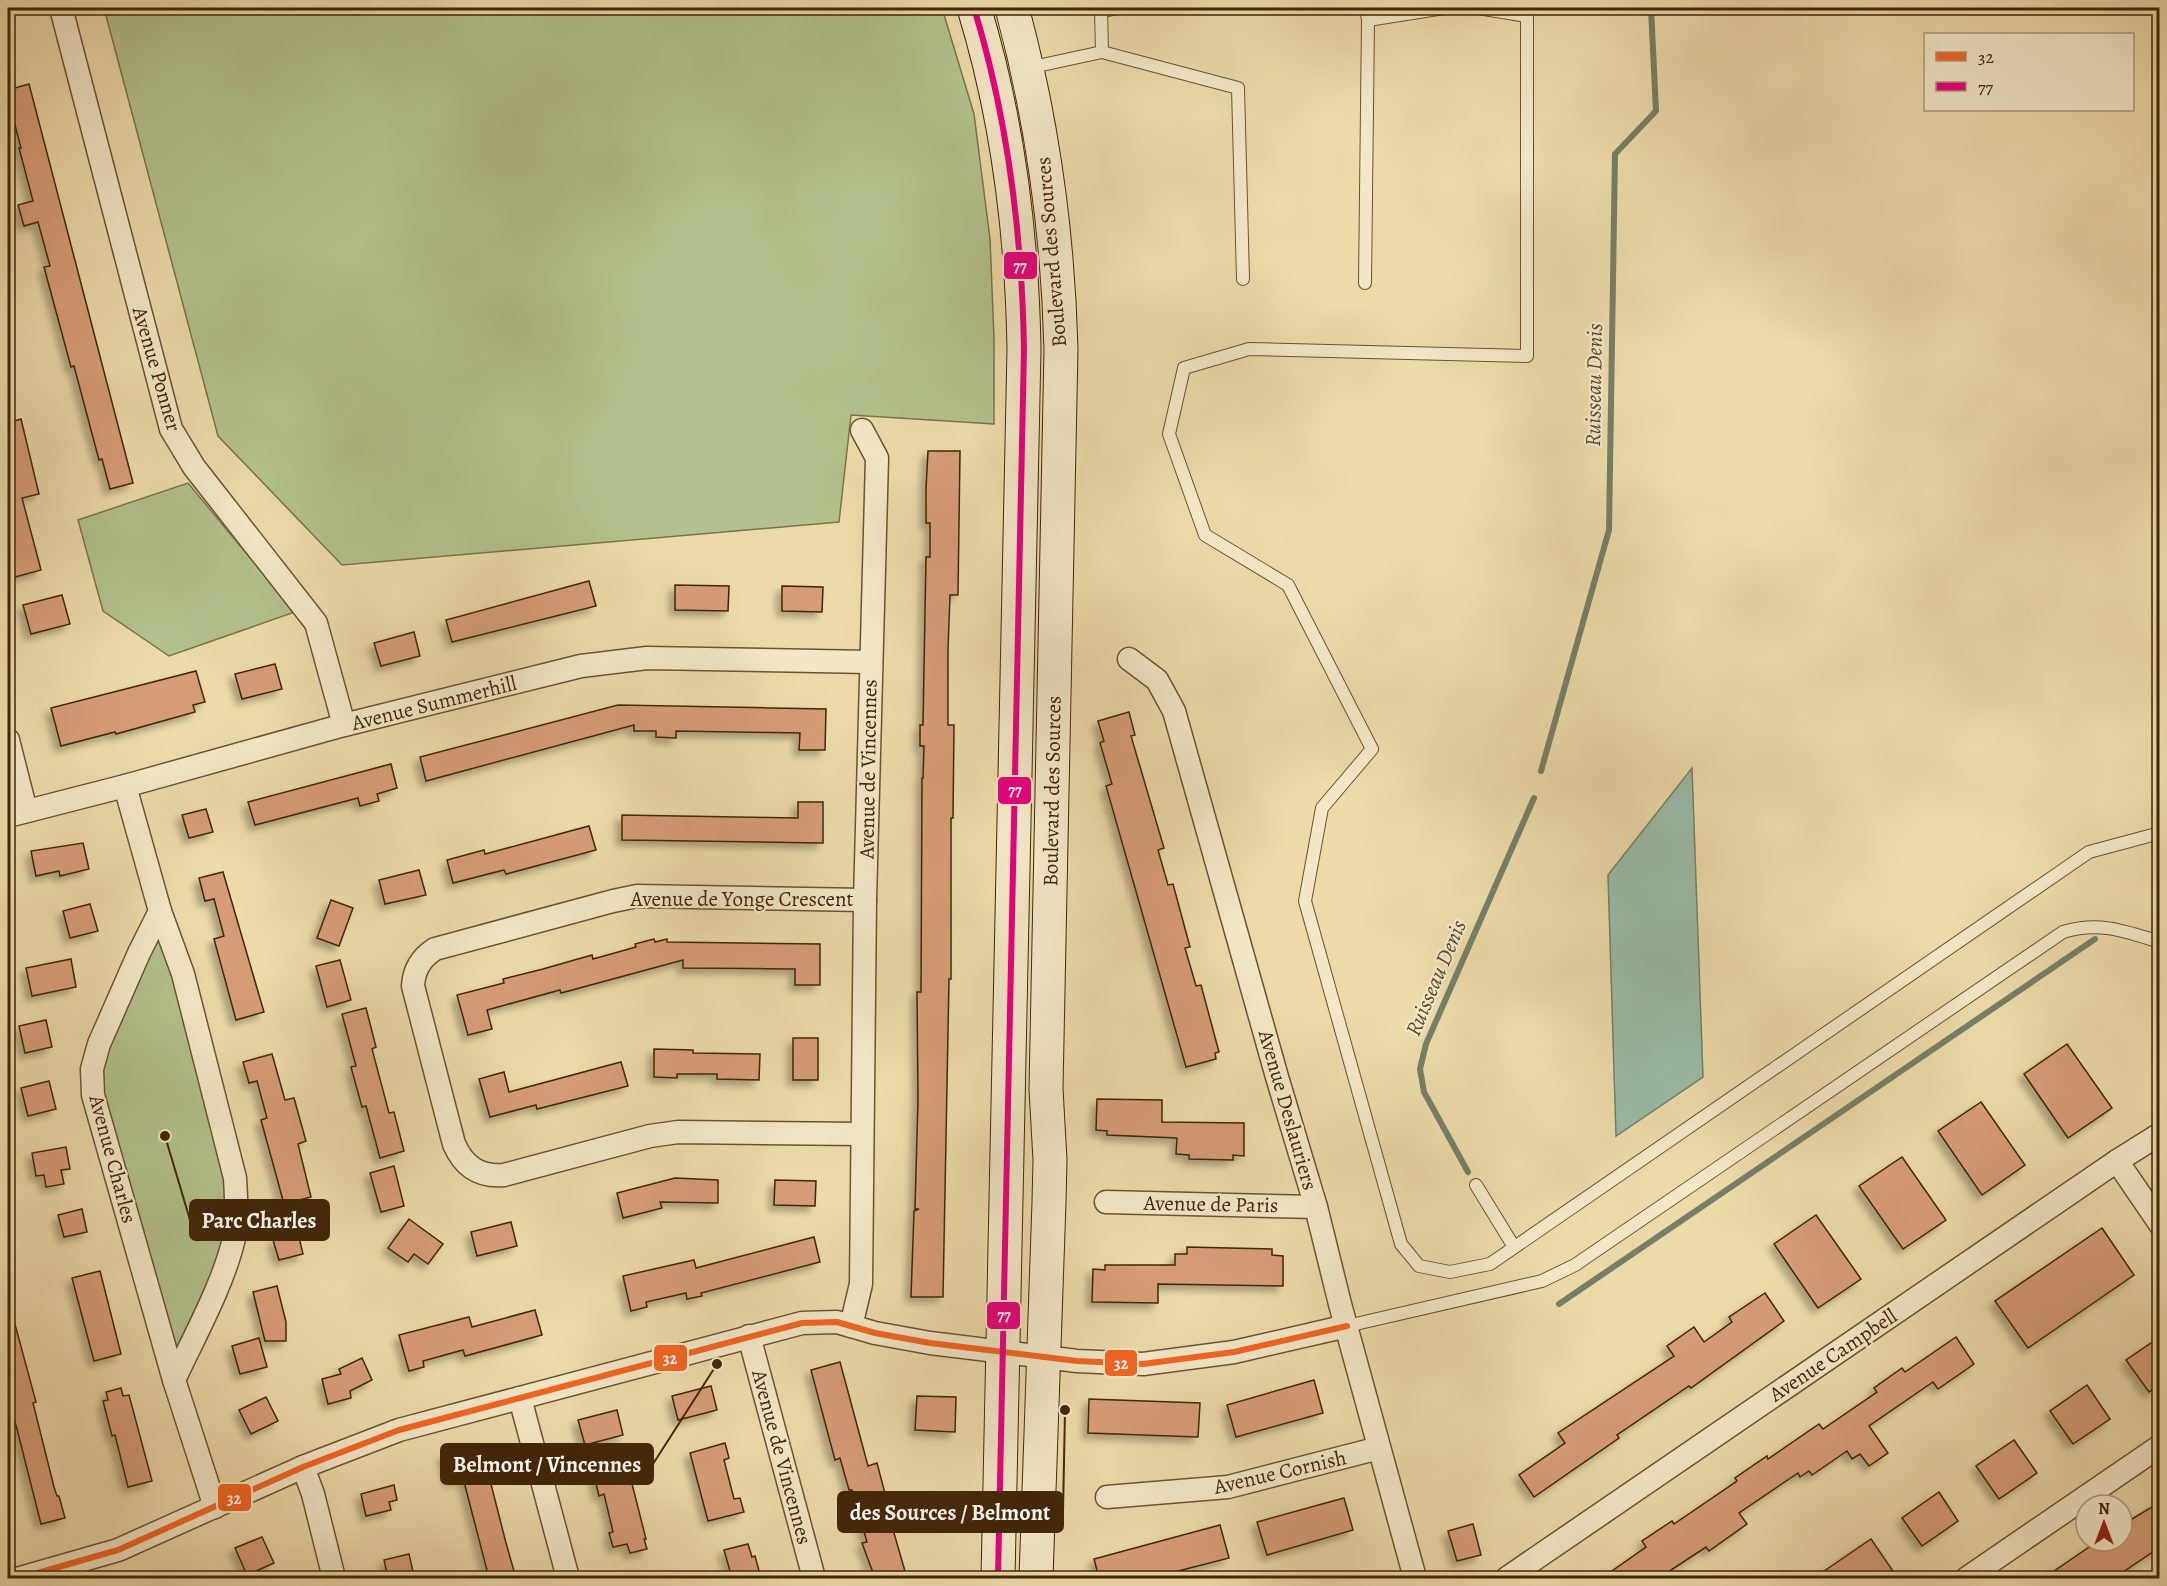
<svg xmlns="http://www.w3.org/2000/svg" width="2167" height="1586" font-family="Alegreya,serif">
<style>
.green{fill:#b2c18d;stroke:#7a744a;stroke-width:1.5}
.water{fill:#99bba7;stroke:#767f67;stroke-width:1.5}
.lines{fill:none;stroke-linecap:round;stroke-linejoin:round}
.stream{stroke:#767f67;stroke-width:6}
.building{fill:#d69c76;stroke:#412607;stroke-width:1.5;filter:url(#shadow)}
.service-casing{stroke:#6c5330;stroke-width:14}
.minor-casing{stroke:#6c5330;stroke-width:25}
.secondary-casing{stroke:#412607;stroke-width:35}
.service{stroke:#f3e7c7;stroke-width:12}
.minor{stroke:#f3e7c7;stroke-width:22}
.secondary{stroke:#f3e7c7;stroke-width:33}
.bus-1-casing{stroke:#f3e7c7;stroke-width:10}
.bus-2-casing{stroke:#f3e7c7;stroke-width:10}
.bus-1{stroke:#f26522;stroke-width:6}
.bus-2{stroke:#e5007d;stroke-width:6}
.labels{text-anchor:middle;dominant-baseline:central;stroke-width:4.5;stroke-linejoin:round;paint-order:stroke}
.street-label{font-size:21px;fill:#412607;stroke:#f3e7c7}
.water-label{font-size:22px;font-style:italic;fill:#574b2f;stroke:#f3e7c7}
.leader{fill:none;stroke:#412607;stroke-width:2}
.callout-dot{fill:#412607;stroke:#f3e7c7;stroke-width:2}
.callout{fill:#412607;stroke:#412607;stroke-width:2}
.callout-label{font-size:22px;text-anchor:middle;font-weight:bold;fill:#fff}
.line-badge{stroke:#f3e7c7;stroke-width:2}
.badge-label{font-size:16px;text-anchor:middle;font-weight:bold;fill:#fff}
</style>
<defs>
<filter id="shadow"><feDropShadow dx="-5.5" dy="5.5" stdDeviation="3" flood-color="#0004"/></filter>
</defs>
<rect width="100%" height="100%" fill="#ecdaa9"/>
<filter id="stains"><feTurbulence type="fractalNoise" baseFrequency=".00333" numOctaves="4"/><feColorMatrix values="0 0 0 0 .2 0 0 0 0 .09 0 0 0 0 .02 0 0 0 .5 -.17"/></filter>
<radialGradient id="worn" r=".72"><stop offset=".6" stop-color="#630" stop-opacity="0"/><stop offset="1" stop-color="#630" stop-opacity=".3"/></radialGradient>
<!-- green -->
<g class="green">
<path d="M104,8H942L974,114L990,239L994,338V424L851,415L839,522L342,565L218,436Z"/>
<path d="M188,483L295,612L169,656L103,611L78,520Z"/>
<path d="M160,911L237,1208L174,1380L93,1095L99,1044Z"/>
</g>
<!-- water -->
<path class="water" d="M1692,768L1703,1077L1616,1136L1608,875Z"/>
<g class="lines">
<!-- stream -->
<g class="stream">
<path d="M1541,771L1609,530L1615,154L1656,111L1651,8"/>
<path d="M2156,897L2160,894"/>
<path d="M1468,1172L1424,1092L1420,1069L1426,1044L1534,798"/>
<path d="M1559,1304L2095,939"/>
</g>
</g>
<!-- building -->
<g class="building">
<path d="M29,84L133,483L110,489L102,459L99,460L74,366L71,367L44,267L50,266L38,222L24,226L18,205L33,201L19,148H21L8,98V90Z"/>
<path d="M21,419L39,494L22,498L41,570L15,577L8,549V423Z"/>
<path d="M928,451H960L958,595H950L948,650V725H954L953,818H951V979H949L943,1297H911L914,1211L919,1209H915L918,1099L917,992H921L922,778H923L924,746H920V725H923L926,557H930V523H926V489Z"/>
<path d="M589,581L596,606L452,642L446,620Z"/>
<path d="M675,585L729,586L728,611L675,610Z"/>
<path d="M782,586L823,587L822,612L782,611Z"/>
<path d="M62,595L70,624L31,634L23,605Z"/>
<path d="M414,632L420,656L381,666L374,643Z"/>
<path d="M275,664L282,689L242,699L235,674Z"/>
<path d="M196,671L205,702L193,705L195,712L116,734L115,732L61,746L51,708Z"/>
<path d="M618,705L826,709L825,750H799L800,733L676,731V738L656,737V731H634V725L426,781L420,757Z"/>
<path d="M1129,712L1135,735L1131,736L1164,848L1158,850L1168,885L1173,884L1190,947L1185,948L1196,986L1201,985L1219,1052L1215,1053L1216,1059L1186,1067L1106,786L1112,784L1100,743L1104,741L1098,721Z"/>
<path d="M391,764L397,788L377,794L379,801L360,806L358,798L255,825L248,802Z"/>
<path d="M798,802H823V843L622,840V815L798,818Z"/>
<path d="M206,809L213,832L189,838L182,815Z"/>
<path d="M589,826L596,850L506,874L504,870L453,883L447,860L484,850L485,854Z"/>
<path d="M83,843L89,869L60,876L59,871L36,876L31,851Z"/>
<path d="M419,870L426,895L385,904L379,880Z"/>
<path d="M223,872L264,1012L236,1020L214,939L224,936L214,899L205,901L199,878Z"/>
<path d="M331,900L353,908L339,946L317,938Z"/>
<path d="M90,904L98,931L70,938L63,911Z"/>
<path d="M654,939L655,942L667,939V942L820,944V985H795V969L683,968V960L561,993L560,990L487,1010L492,1029L468,1035L457,995L504,983L503,979L543,969L592,955L593,959L636,947L635,944Z"/>
<path d="M71,959L76,987L32,996L26,968Z"/>
<path d="M340,960L351,1000L327,1007L316,966Z"/>
<path d="M366,1008L376,1047L372,1049L389,1113L394,1112L404,1151L380,1158L366,1106L362,1107L351,1067L356,1066L342,1014Z"/>
<path d="M46,1020L52,1047L25,1053L19,1026Z"/>
<rect x="793" y="1038" width="25" height="42"/>
<path d="M2067,1044L2112,1108L2068,1138L2024,1074Z"/>
<path d="M654,1049L693,1050V1053L760,1054L759,1080L717,1079V1074H677V1078L654,1077Z"/>
<path d="M272,1054L285,1100L294,1098L306,1141L298,1144L311,1197L284,1204L261,1120L267,1118L257,1081L249,1083L243,1062Z"/>
<path d="M621,1062L628,1086L537,1109L536,1105L490,1117L479,1079L504,1072L509,1092Z"/>
<path d="M49,1081L56,1109L28,1116L21,1088Z"/>
<path d="M1097,1099L1162,1100V1122L1244,1123V1156L1233,1155V1160L1189,1159V1155L1176,1154L1177,1138L1107,1135V1131L1096,1130Z"/>
<path d="M1981,1102L2025,1165L1982,1195L1938,1131Z"/>
<path d="M66,1147L70,1169L61,1170L64,1184L46,1187L44,1175L36,1176L32,1153Z"/>
<path d="M1902,1157L1946,1220L1903,1249L1859,1186Z"/>
<path d="M394,1166L404,1206L381,1212L370,1173Z"/>
<path d="M675,1178L718,1180V1203L660,1202L662,1208L623,1218L617,1193Z"/>
<path d="M775,1180L816,1181L815,1206L774,1205Z"/>
<path d="M82,1209L87,1232L64,1237L58,1215Z"/>
<path d="M1816,1215L1861,1279L1818,1308L1774,1244Z"/>
<path d="M409,1219L443,1244L428,1264L414,1254L408,1262L388,1248Z"/>
<path d="M511,1222L517,1246L477,1256L471,1232Z"/>
<path d="M2102,1228L2134,1275L2028,1348L1995,1301Z"/>
<path d="M298,1233L303,1254L279,1260L273,1240Z"/>
<path d="M814,1237L820,1262L701,1293L702,1296L687,1299L686,1293L646,1302L647,1307L631,1311L623,1276L694,1260L696,1268Z"/>
<path d="M1187,1247L1272,1249V1255L1283,1256V1286L1158,1284V1303L1092,1302L1093,1269L1105,1270V1265H1175V1254H1187Z"/>
<path d="M100,1271L121,1354L94,1361L72,1278Z"/>
<path d="M277,1286L286,1322V1341H265L253,1292Z"/>
<path d="M1765,1293L1784,1321L1691,1388L1689,1386L1617,1435L1619,1438L1534,1497L1519,1475L1565,1443L1558,1433L1674,1356L1667,1346L1694,1327L1704,1342L1732,1322L1729,1317Z"/>
<path d="M535,1310L542,1335L465,1356L463,1350L423,1361L424,1367L409,1371L399,1335L469,1317L472,1327Z"/>
<path d="M13,1317L36,1402L33,1403L54,1487L57,1496H59L65,1518L41,1524L17,1429L11,1408L8,1409V1318Z"/>
<path d="M1956,1337L1974,1364L1938,1389L1933,1382L1869,1426L1888,1453L1869,1466L1860,1454L1852,1459L1847,1451L1812,1475L1809,1471L1800,1477L1798,1473L1739,1513L1747,1524L1709,1551L1706,1547L1659,1578H1602L1646,1547L1642,1541L1672,1521L1674,1524L1737,1481L1735,1478L1767,1456L1768,1459L1819,1424L1823,1429L1877,1392L1874,1388L1902,1368L1905,1372Z"/>
<path d="M2160,1337V1385L2149,1392L2126,1360Z"/>
<path d="M259,1338L267,1367L240,1374L232,1346Z"/>
<path d="M362,1358L372,1380L350,1391L351,1398L328,1404L322,1379L341,1374L339,1369Z"/>
<path d="M840,1362L868,1466L877,1463L887,1501L885,1502L907,1578H875L862,1543L867,1542L852,1490H849L840,1458L835,1460L811,1370Z"/>
<path d="M1314,1380L1323,1413L1236,1437L1227,1405Z"/>
<path d="M2087,1385L2110,1419L2073,1444L2050,1411Z"/>
<path d="M711,1386L717,1410L678,1420L672,1396Z"/>
<path d="M121,1388L123,1396L129,1395L152,1481L128,1487L115,1435L112,1436L103,1401L108,1400L106,1392Z"/>
<path d="M917,1396L956,1397L955,1432L915,1430Z"/>
<path d="M266,1397L278,1421L251,1434L239,1410Z"/>
<path d="M1089,1399L1200,1403L1198,1437L1088,1433Z"/>
<path d="M617,1410L623,1435L585,1445L578,1420Z"/>
<path d="M2014,1440L2037,1473L1999,1499L1976,1466Z"/>
<path d="M725,1443L729,1458L724,1460L734,1499L740,1498L744,1512L708,1521L690,1453Z"/>
<path d="M481,1445L506,1543L516,1578H489L463,1478L450,1481L443,1455Z"/>
<path d="M628,1468L646,1539H644L647,1549L630,1553L627,1544L613,1547L609,1533L613,1532L604,1494L599,1496L594,1476Z"/>
<path d="M394,1485L397,1500L389,1502L391,1510L366,1516L361,1494Z"/>
<path d="M1939,1492L1958,1521L1922,1546L1902,1518Z"/>
<path d="M1344,1498L1353,1530L1267,1555L1257,1522Z"/>
<path d="M2160,1502V1547L2114,1578H2044L2098,1541H2122V1525Z"/>
<path d="M1473,1524L1481,1555L1457,1561L1448,1531Z"/>
<path d="M1220,1525L1229,1558L1151,1578H1099L1094,1559Z"/>
<path d="M262,1537L274,1563L247,1575L235,1548Z"/>
<path d="M1871,1539L1893,1571L1883,1578H1814Z"/>
<path d="M748,1544L752,1557L755,1556L761,1578H732L724,1550Z"/>
<path d="M409,1554L414,1576L403,1578H388L384,1560Z"/>
</g>
<g class="lines">
<!-- service casing -->
<g class="service-casing">
<g id="service">
<path d="M1101,8V11L1118,8"/>
<path d="M1366,8L1368,20"/>
<path d="M1478,8L1527,16V356L1249,349L1184,368L1169,434L1205,535L1288,585L1372,749L1322,808L1305,901L1401,1244L1419,1266L1450,1272L1490,1264L2089,852L2160,833"/>
<path d="M1102,52L1238,88L1243,279"/>
<path d="M1028,68L1102,52L1101,11"/>
<path d="M1365,283L1368,20L1444,8"/>
<path d="M1476,1185L1514,1247"/>
<path d="M1347,1326L1542,1281L1575,1265L2063,932C2100,921 2124,931 2160,942"/>
</g>
</g>
<!-- minor casing -->
<g class="minor-casing">
<g id="minor">
<path d="M61,8L171,429L194,467L316,623L344,725"/>
<path d="M1129,659L1157,680L1174,711L1277,1077L1316,1207L1340,1304L1415,1578"/>
<path d="M8,740L26,811"/>
<path d="M125,786L160,911L139,953L99,1044L92,1069L93,1095L174,1380L215,1507"/>
<path d="M8,816L125,786L344,725L581,666L647,658L870,662"/>
<path d="M160,911L183,974L235,1178C236,1198 238,1219 234,1238C224,1283 194,1337 174,1380"/>
<path d="M861,1134L678,1132L650,1136L504,1175C480,1177 464,1167 454,1144L413,986C414,969 421,958 435,949L613,901L637,896L865,900"/>
<path d="M2117,1161L2160,1224"/>
<path d="M1106,1202L1316,1207"/>
<path d="M851,1326L861,1284L865,900L877,458L862,430"/>
<path d="M749,1336L814,1578"/>
<path d="M520,1398L568,1578"/>
<path d="M303,1467L313,1494L334,1578"/>
<path d="M1107,1497L1228,1487L1379,1448"/>
<path d="M20,1578L118,1550L303,1467L399,1430L802,1323L837,1322L875,1333L930,1343L1077,1361L1143,1364L1234,1352L1347,1326"/>
<path d="M1507,1578L2117,1161L2160,1134"/>
<path d="M1967,1578L2160,1446"/>
</g>
</g>
<!-- secondary casing -->
<g class="secondary-casing">
<g id="secondary">
<path d="M974,8C1008,119 1022,234 1024,349L998,1578"/>
<path d="M1012,8C1042,119 1058,233 1061,349L1046,1089L1050,1160L1049,1202L1036,1578"/>
</g>
</g>
<!-- service -->
<use href="#service" class="service"/>
<!-- minor -->
<use href="#minor" class="minor"/>
<!-- secondary -->
<use href="#secondary" class="secondary"/>
<!-- bus-1 casing -->
<g class="bus-1-casing">
<path id="bus-1" d="M20,1578L118,1550L303,1467L399,1430L802,1323L837,1322L875,1333L930,1343L1077,1361L1143,1364L1234,1352L1347,1326"/>
</g>
<!-- bus-2 casing -->
<g class="bus-2-casing">
<path id="bus-2" d="M974,8C1008,119 1022,234 1024,349L998,1578"/>
</g>
<!-- bus-1 -->
<use href="#bus-1" class="bus-1"/>
<!-- bus-2 -->
<use href="#bus-2" class="bus-2"/>
</g>
<g class="labels">
<!-- street labels -->
<g class="street-label">
<text transform="translate(1051 252) rotate(-95)">Boulevard des Sources</text>
<text transform="translate(157 369) rotate(74)">Avenue Ponner</text>
<text transform="translate(434 703) rotate(-14)">Avenue Summerhill</text>
<text transform="translate(868 769) rotate(-89)">Avenue de Vincennes</text>
<text transform="translate(1052 791) rotate(-89)">Boulevard des Sources</text>
<text x="742" y="899">Avenue de Yonge Crescent</text>
<text transform="translate(1288 1110) rotate(74)">Avenue Deslauriers</text>
<text transform="translate(113 1159) rotate(75)">Avenue Charles</text>
<text transform="translate(1211 1204) rotate(1)">Avenue de Paris</text>
<text transform="translate(1833 1355) rotate(-34)">Avenue Campbell</text>
<text transform="translate(782 1457) rotate(75)">Avenue de Vincennes</text>
<text transform="translate(1280 1472) rotate(-13)">Avenue Cornish</text>
</g>
<!-- water labels -->
<g class="water-label">
<text transform="translate(1594 385) rotate(-89)">Ruisseau Denis</text>
<text transform="translate(1436 978) rotate(-67)">Ruisseau Denis</text>
</g>
</g>
<!-- callouts -->
<path class="leader" d="M165 1136L190 1220M717 1364L653 1464M1065 1410L1063 1512"/>
<g class="callout-dot">
<circle cx="165" cy="1136" r="6"/>
<circle cx="717" cy="1364" r="6"/>
<circle cx="1065" cy="1410" r="6"/>
</g>
<g class="callout">
<rect x="190" y="1200" width="139" height="40" rx="6"/>
<rect x="441" y="1444" width="212" height="40" rx="6"/>
<rect x="838" y="1492" width="225" height="40" rx="6"/>
</g>
<g class="callout-label">
<text x="259" y="1228">Parc Charles</text>
<text x="547" y="1472">Belmont / Vincennes</text>
<text x="950" y="1520">des Sources / Belmont</text>
</g>
<g class="line-badge">
<rect x="1003" y="251" width="35" height="29" rx="6" fill="#e5007d"/>
<rect x="997" y="776" width="35" height="29" rx="6" fill="#e5007d"/>
<rect x="986" y="1301" width="35" height="29" rx="6" fill="#e5007d"/>
<rect x="653" y="1344" width="35" height="28" rx="6" fill="#f26522"/>
<rect x="1104" y="1349" width="34" height="28" rx="6" fill="#f26522"/>
<rect x="217" y="1483" width="35" height="29" rx="6" fill="#f26522"/>
</g>
<g class="badge-label">
<text x="1020" y="272">77</text>
<text x="1015" y="796">77</text>
<text x="1004" y="1321">77</text>
<text x="670" y="1364">32</text>
<text x="1121" y="1369">32</text>
<text x="234" y="1504">32</text>
</g>
<!-- margin -->
<rect width="2167" height="1586" fill="none" stroke="#ecdaa9" stroke-width="30"/>
<rect x="9" y="9" width="2149" height="1568" fill="none" stroke="#412607" stroke-width="3"/>
<rect x="15" y="15" width="2137" height="1556" fill="none" stroke="#412607" stroke-width="1.5"/>
<!-- legend -->
<rect x="1924" y="33" width="210" height="78" fill="#f3e7c7" stroke="#ac9a7a" stroke-width="1.5"/>
<rect x="1936" y="52" width="30" height="9" fill="#f26522" stroke="#ac9a7a" stroke-width="1.5"/>
<text x="1978" y="63" font-size="18" fill="#412607">32</text>
<rect x="1936" y="82" width="30" height="9" fill="#e5007d" stroke="#ac9a7a" stroke-width="1.5"/>
<text x="1978" y="93" font-size="18" fill="#412607">77</text>
<!-- north arrow -->
<g transform="translate(2104 1523)"><circle r="28" fill="#f3e7c7" stroke="#ac9a7a" stroke-width="1.5"/>
<path d="M0-4.5L10 22L0 15L-10 22Z" fill="#8f2418"/>
<text y="-9" font-size="16" font-weight="bold" text-anchor="middle" fill="#412607">N</text>
</g>
<rect width="100%" height="100%" filter="url(#stains)"/>
<rect width="100%" height="100%" fill="url(#worn)"/>
</svg>
